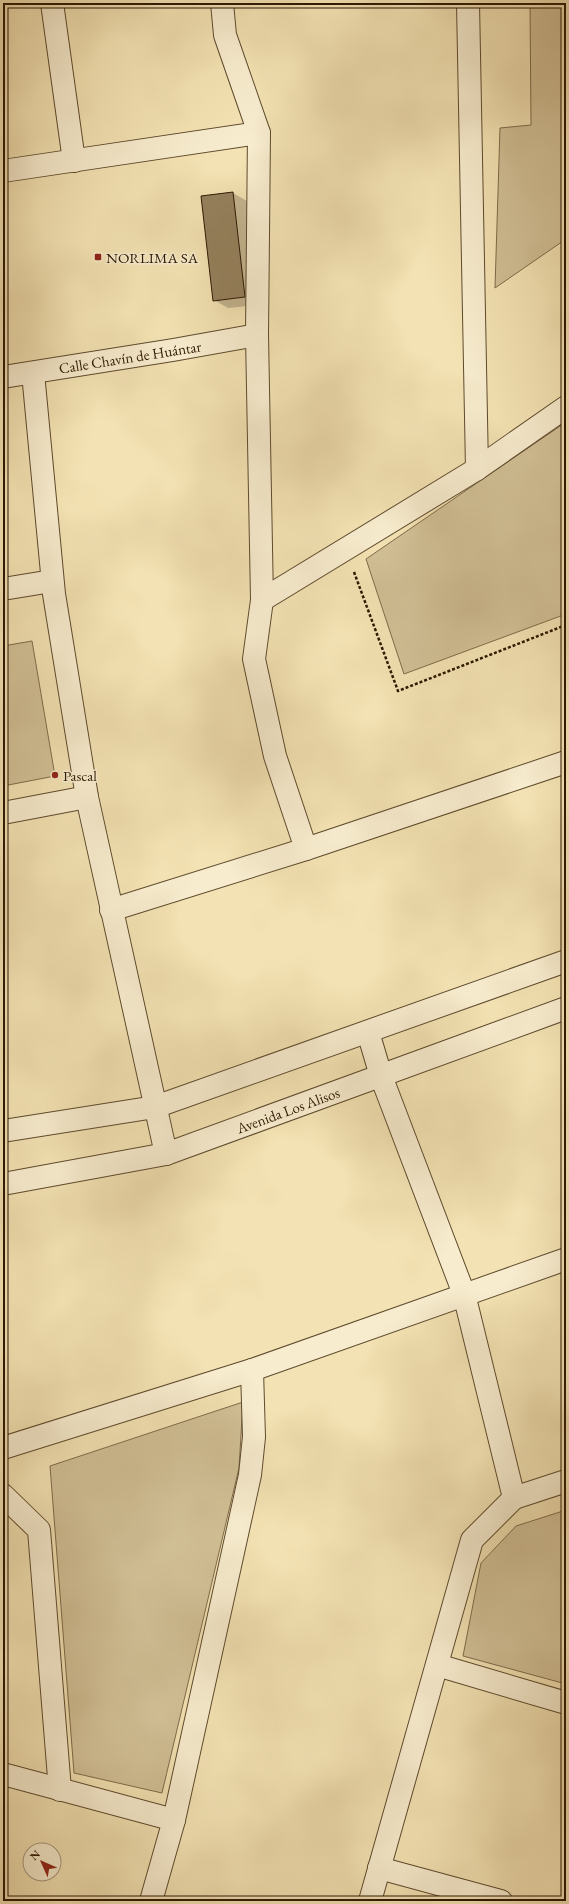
<svg xmlns="http://www.w3.org/2000/svg" width="569" height="1904" font-family="'EB Garamond',serif">
<style>
.green{fill:#d1bf95;stroke:#7f6b4a}
.shadow{fill:#0003}
.building{fill:#94815d;stroke:#2d1700}
.lines{fill:none;stroke-linecap:round;stroke-linejoin:round}
.minor-casing{stroke:#5e4a2d;stroke-width:24}
.path{stroke:#2d1700;stroke-width:2.5;stroke-dasharray:3 2;stroke-linecap:butt}
.minor{stroke:#f7ecce;stroke-width:22}
.poi-dot{fill:#8f2418;stroke:#f7ecce;stroke-width:1.5}
.labels{text-anchor:middle;dominant-baseline:central;stroke-width:3;stroke-linejoin:round;paint-order:stroke}
.poi-label{font-size:15px;fill:#2d1700;stroke:#f7ecce;text-anchor:start}
.street-label{font-size:15px;fill:#2d1700;stroke:#f7ecce}
</style>
<rect width="100%" height="100%" fill="#f3e2b3"/>
<filter id="stains"><feTurbulence type="fractalNoise" baseFrequency=".005" numOctaves="4"/><feColorMatrix values="0 0 0 0 .2 0 0 0 0 .09 0 0 0 0 .02 0 0 0 .5 -.17"/></filter>
<radialGradient id="worn" r=".72"><stop offset=".6" stop-color="#630" stop-opacity="0"/><stop offset="1" stop-color="#630" stop-opacity=".3"/></radialGradient>
<!-- green -->
<g class="green">
<path d="M530,3H566V239L495,288L500,128L531,125Z"/>
<path d="M566,422V614L404,674L366,559Z"/>
<path d="M32,641L55,776L3,786V646Z"/>
<path d="M243,1402L239,1468L162,1793L74,1773L50,1466Z"/>
<path d="M566,1510V1684L463,1656L481,1563L516,1526Z"/>
</g>
<!-- shadow -->
<path class="shadow" d="M233,193L247,201L259,305L228,308L214,300Z"/>
<!-- building -->
<path class="building" d="M233,192L245,297L213,301L201,196Z"/>
<g class="lines">
<!-- minor casing -->
<g class="minor-casing">
<g id="minor">
<path d="M52,3L74,161"/>
<path d="M222,3L225,35L259,133L257,335L262,600L254,659L275,756L306,849"/>
<path d="M468,3L477,469"/>
<path d="M3,171L259,133"/>
<path d="M33,373L54,594L87,797L166,1154"/>
<path d="M3,377L173,350L257,335"/>
<path d="M3,589L52,581"/>
<path d="M262,600L477,469L566,407"/>
<path d="M3,813L87,797"/>
<path d="M111,910L306,849L566,762"/>
<path d="M368,1032L381,1076L464,1294L514,1498L472,1540L370,1901"/>
<path d="M3,1131L155,1107L566,961"/>
<path d="M3,1184L166,1154L566,1008"/>
<path d="M3,1448L252,1370L566,1259"/>
<path d="M3,1495L39,1530L60,1790"/>
<path d="M514,1498L566,1481"/>
<path d="M437,1665L566,1703"/>
<path d="M3,1774L174,1820"/>
<path d="M379,1868L501,1901"/>
<path d="M151,1901L174,1820L250,1475L254,1437L252,1370"/>
</g>
</g>
<!-- path -->
<path class="path" d="M354,572L398,691L566,625"/>
<!-- minor -->
<use href="#minor" class="minor"/>
</g>
<!-- markers -->
<g class="poi-dot">
<rect x="94" y="253" width="8" height="8" rx="2"/>
<circle cx="55" cy="775" r="4"/>
</g>
<g class="labels">
<!-- poi labels -->
<g class="poi-label">
<text x="106" y="257">NORLIMA SA</text>
<text x="63" y="775">Pascal</text>
</g>
<!-- street labels -->
<g class="street-label">
<text transform="translate(130 357) rotate(-9)">Calle Chavín de Huántar</text>
<text transform="translate(288 1110) rotate(-20)">Avenida Los Alisos</text>
</g>
</g>
<!-- margin -->
<rect width="569" height="1904" fill="none" stroke="#f3e2b3" stroke-width="16"/>
<rect x="4" y="4" width="561" height="1896" fill="none" stroke="#2d1700" stroke-width="2"/>
<rect x="8" y="8" width="553" height="1888" fill="none" stroke="#2d1700"/>
<!-- north arrow -->
<g transform="translate(42 1862) rotate(315)"><circle r="19" fill="#f7ecce" stroke="#a6977c"/>
<path d="M0-3L7 15L0 10L-7 15Z" fill="#8f2418"/>
<text y="-6" font-size="11" font-weight="bold" text-anchor="middle" fill="#2d1700">N</text>
</g>
<rect width="100%" height="100%" filter="url(#stains)"/>
<rect width="100%" height="100%" fill="url(#worn)"/>
</svg>
